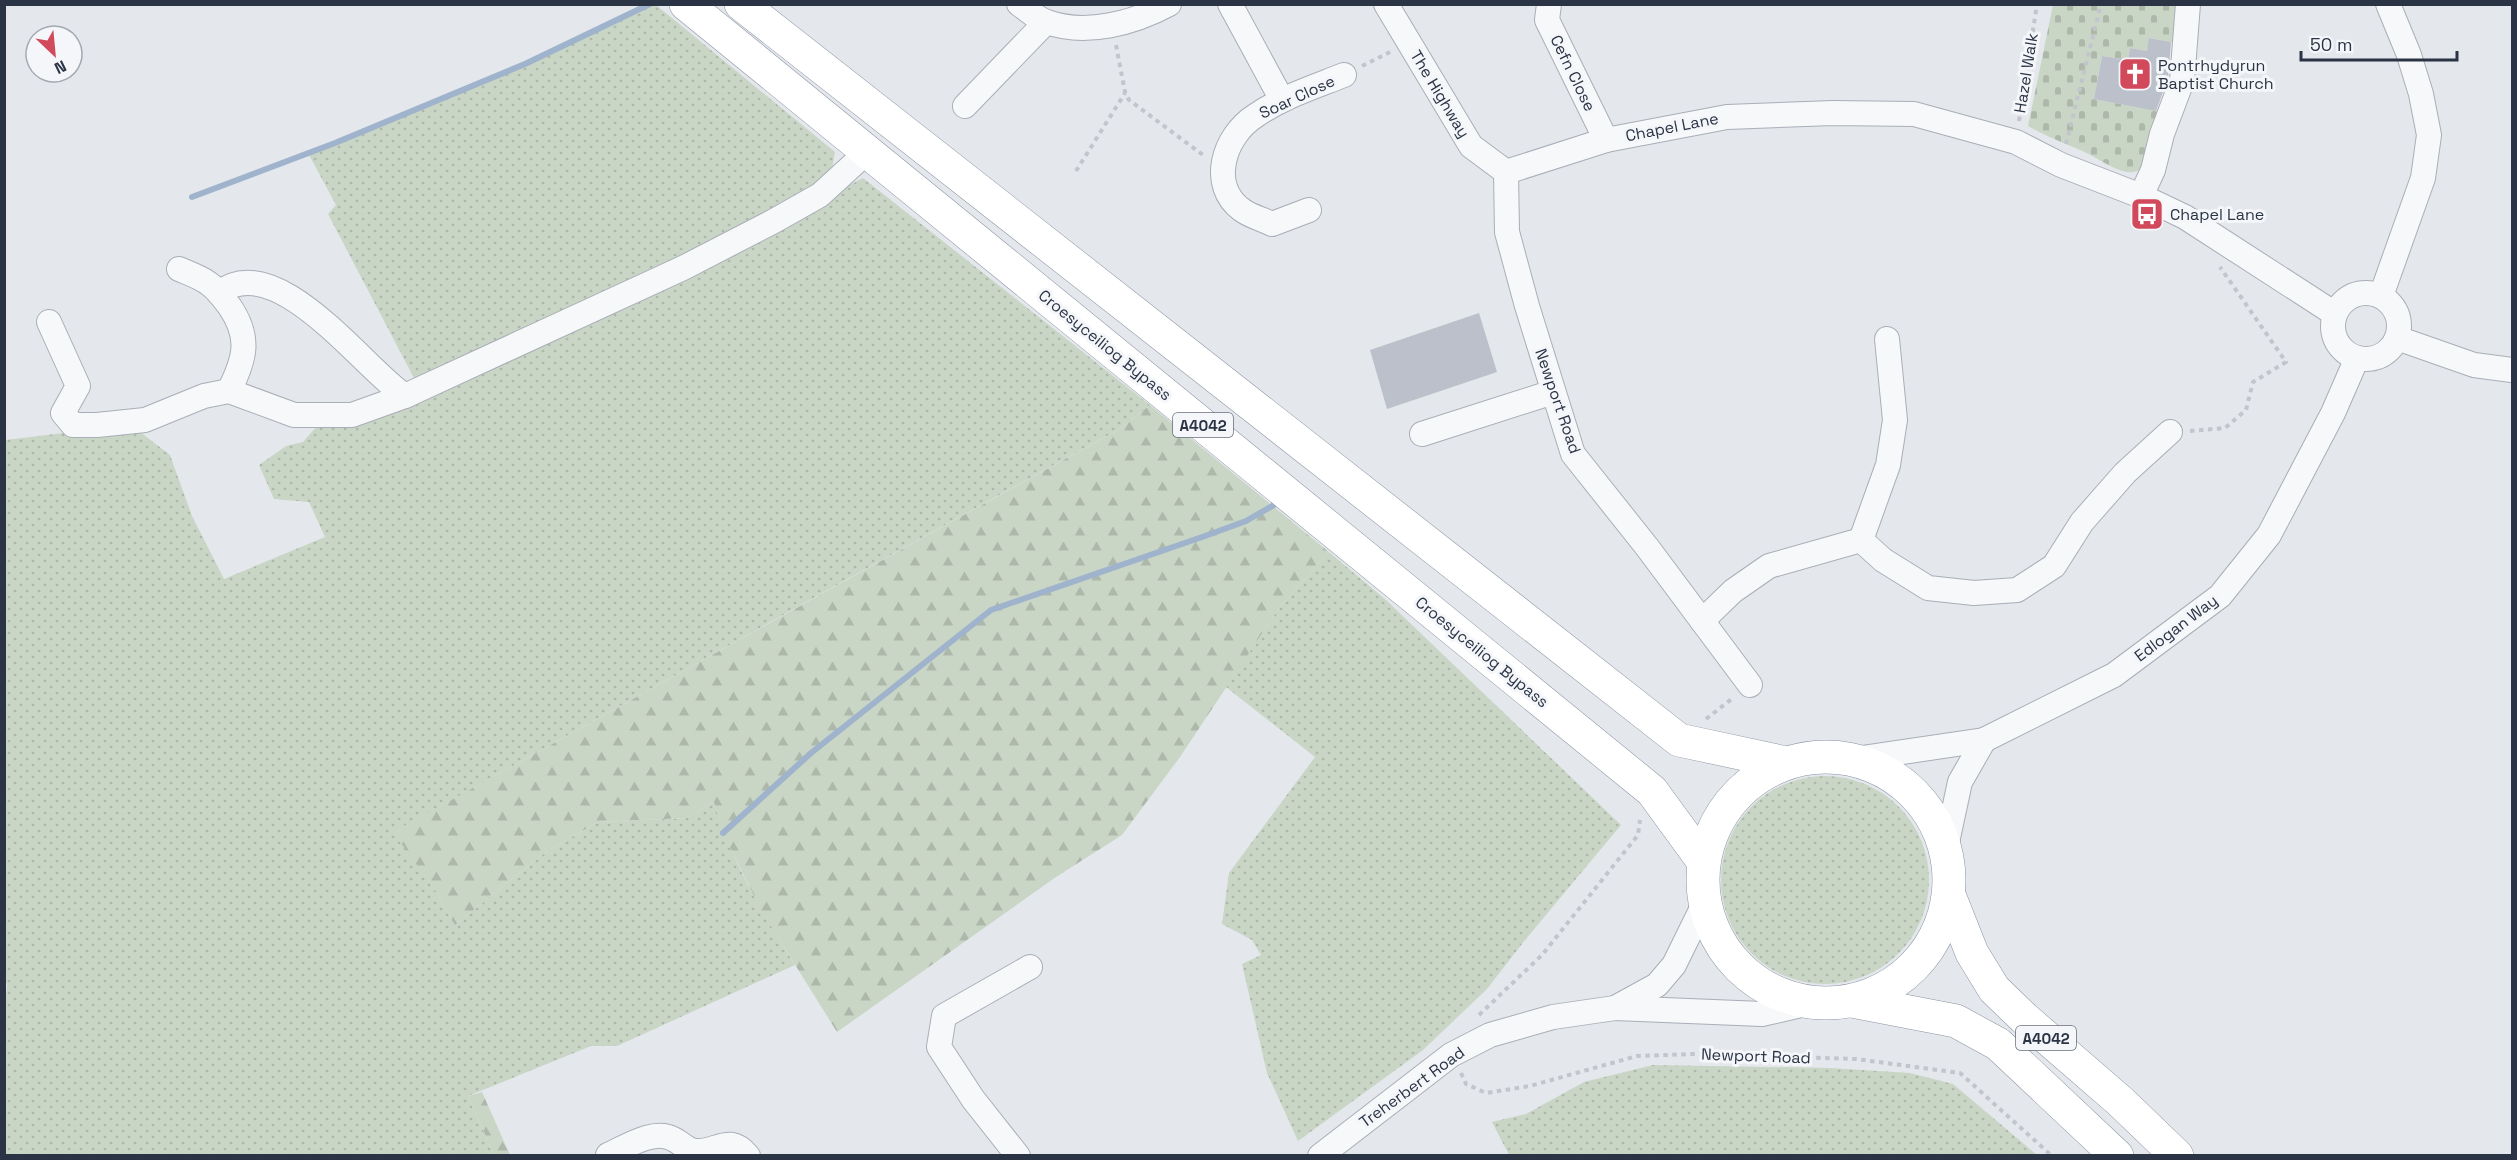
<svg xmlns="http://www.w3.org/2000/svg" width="2517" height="1160" font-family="'Space Grotesk',sans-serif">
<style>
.green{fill:url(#green-dots)}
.forest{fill:url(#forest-firs)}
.cemetery{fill:url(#cemetery-stones)}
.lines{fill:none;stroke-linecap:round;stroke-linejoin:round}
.stream{stroke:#9fb4cc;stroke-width:6}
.building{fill:#bbc0ca}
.minor-casing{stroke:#a9aeb7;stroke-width:26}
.highway-casing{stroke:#8b94a3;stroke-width:34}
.path{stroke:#c2c5cb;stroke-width:4;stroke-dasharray:4.5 4.5;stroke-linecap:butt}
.minor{stroke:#f7f8fa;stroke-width:24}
.highway{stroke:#fff;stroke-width:33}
.labels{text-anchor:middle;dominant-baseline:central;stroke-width:6;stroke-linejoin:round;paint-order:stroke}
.shield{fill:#f4f6f9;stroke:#676e7b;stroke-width:1.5}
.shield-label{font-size:15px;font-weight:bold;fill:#2b3445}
.poi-label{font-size:16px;fill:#2b3445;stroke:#f4f6f9;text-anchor:start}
.street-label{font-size:16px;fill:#2b3445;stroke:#f4f6f9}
</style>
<defs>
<pattern id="green-dots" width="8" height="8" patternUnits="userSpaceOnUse" patternTransform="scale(1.5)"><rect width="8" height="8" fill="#c9d6c5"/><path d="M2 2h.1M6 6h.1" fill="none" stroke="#adb8ab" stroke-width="1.8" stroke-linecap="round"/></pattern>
<pattern id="forest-firs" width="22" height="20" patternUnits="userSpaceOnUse" patternTransform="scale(1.5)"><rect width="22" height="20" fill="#c9d6c5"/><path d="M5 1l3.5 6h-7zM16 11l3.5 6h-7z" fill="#adb8ab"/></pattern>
<pattern id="cemetery-stones" width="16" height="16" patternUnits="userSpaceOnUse" patternTransform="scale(1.5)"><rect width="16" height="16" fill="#c9d6c5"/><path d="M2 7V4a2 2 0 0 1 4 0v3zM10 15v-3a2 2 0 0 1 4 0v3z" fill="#adb8ab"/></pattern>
</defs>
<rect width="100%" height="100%" fill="#e4e7ec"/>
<!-- green -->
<g class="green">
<path d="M650,4L656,5L835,152L831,175L764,220L415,380L328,214L336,205L308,153L525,64Z"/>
<path d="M863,178L1150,405L1120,429C877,561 636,698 394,832L437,893L455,925L547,851L598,822L687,818L714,802C731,861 763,913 795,965L617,1046H591L468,1096L494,1155H5L4,1025L7,984L4,980L5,440L131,425L170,455L192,516L224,579L325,537L309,502L274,499L259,465L286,446L303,442L318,425L647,292Z"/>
<path d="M1329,552L1386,600L1621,825L1525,940L1487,989L1423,1050L1298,1141L1267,1073L1242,964L1261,955L1252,940L1222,924L1229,873L1315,757L1226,687L1279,608Z"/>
<circle cx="1825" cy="880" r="104"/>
<path d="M1653,1065L1830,1068L1910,1073L1953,1084L2037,1155H1509L1492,1122L1526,1114L1584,1082Z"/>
</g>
<!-- forest -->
<g class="forest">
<path d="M1150,405L1329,552L1279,608L1180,757L1122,835L1056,877L837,1032L761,910L723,833L714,802L687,818L598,822L547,851L455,925L437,893L393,832C636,699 876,562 1120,429Z"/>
<path d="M482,1092L510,1155H494L468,1096Z"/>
</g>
<!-- cemetery -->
<path class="cemetery" d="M2053,5H2178L2176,43L2150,38L2147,51L2130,48L2128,60L2102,56L2094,99L2163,112L2144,166C2139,171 2135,173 2127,172C2111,169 2095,156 2080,150C2062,142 2045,136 2028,126Z"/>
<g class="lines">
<!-- stream -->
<g class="stream">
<path d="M192,197L335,143L525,64L650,4"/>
<path d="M723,833L811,753L991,610L1205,536L1246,521L1274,505"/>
</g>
</g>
<!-- building -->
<g class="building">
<path d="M2149,38L2171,42L2168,78L2156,111L2094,99L2102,56L2128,60L2130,48L2147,51Z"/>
<path d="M1479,313L1497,372L1387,409L1370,350Z"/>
</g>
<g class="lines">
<!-- minor casing -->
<g class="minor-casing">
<g id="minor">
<path d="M1019,4C1028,10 1037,19 1047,22C1086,36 1134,23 1169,4"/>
<path d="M1230,4L1282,100"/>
<path d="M1386,4L1471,146L1506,172"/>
<path d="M1549,4L1547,20L1606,140"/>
<path d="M965,106L1046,22"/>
<path d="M1506,172L1606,140L1727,117L1833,113L1914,114L2016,142L2061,165L2141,196L2185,217L2335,314"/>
<path d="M1506,172L1507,232L1527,306L1573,454L1647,547L1750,685"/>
<path d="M2141,196L2153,170L2162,134L2182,81L2188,4"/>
<path d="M1309,210L1272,224C1262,219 1250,216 1242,210C1208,185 1224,136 1255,116C1282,97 1314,87 1344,75"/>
<path d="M179,269C188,273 200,277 208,283C217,289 224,299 230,307C251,338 245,359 229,391"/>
<path d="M219,293C276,247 364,369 405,396"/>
<circle cx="2366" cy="326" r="33"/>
<path d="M2381,296L2423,178L2429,135L2421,94L2409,55L2388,4"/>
<path d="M49,322L78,386L63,413L73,425H97L145,420L204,396L229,391L294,415H352L405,396L683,268L774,221L820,195L867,152"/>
<path d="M2397,338L2474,365L2512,370"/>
<path d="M1422,434L1553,392"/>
<path d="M1861,540L1888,465L1895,420L1887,339"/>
<path d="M1702,621L1733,591L1769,566L1861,540L1883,560L1928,588L1974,593L2017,590L2054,566L2082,522L2125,473L2170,432"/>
<path d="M1855,759L1984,740L2114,675L2220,596L2269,535L2333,413L2357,358"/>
<path d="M1946,847L1960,782L1984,740"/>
<path d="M1615,1008L1657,985L1674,965L1704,904"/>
<path d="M608,1155C626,1147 654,1128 673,1139C682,1143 687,1151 697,1151C718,1152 729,1133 748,1156"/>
<path d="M1018,1156L973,1099L939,1047L944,1016L1030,967"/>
<path d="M1320,1156L1451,1055L1490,1035L1553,1017L1615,1008L1762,1014L1810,1003"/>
</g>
</g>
<!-- highway casing -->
<g class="highway-casing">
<g id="highway">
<path d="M686,4L1652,791L1703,861"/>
<path d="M741,4L1679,740L1786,763"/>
<circle cx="1826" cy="880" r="123"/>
<path d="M1949,895L1972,953L1994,989L2024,1018L2121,1102L2177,1156"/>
<path d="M1852,1001L1956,1021L1998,1044L2117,1156"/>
</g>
</g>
<!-- path -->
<g class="path">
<path d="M1116,45L1125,92L1129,100L1203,155"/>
<path d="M1362,66L1390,52"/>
<path d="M2019,121L2037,4"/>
<path d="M2066,144L2101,4"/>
<path d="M1076,171L1125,93"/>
<path d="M2190,431L2225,428L2246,410L2253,382L2286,362L2220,267"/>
<path d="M1706,719L1733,698"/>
<path d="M1479,1015L1542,955L1638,835L1640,820"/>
<path d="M1461,1073L1466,1084L1486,1093L1530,1086L1637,1056L1693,1054L1856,1059L1960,1073L2052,1156"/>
</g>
<!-- minor -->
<use href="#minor" class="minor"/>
<!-- highway -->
<use href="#highway" class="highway"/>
</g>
<!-- icons -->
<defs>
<g id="church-square" transform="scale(1.725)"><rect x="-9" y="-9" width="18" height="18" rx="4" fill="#d1495b" stroke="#f4f6f9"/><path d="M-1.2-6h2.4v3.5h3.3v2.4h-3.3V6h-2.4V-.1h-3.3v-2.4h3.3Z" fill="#fff"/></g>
<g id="bus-square" transform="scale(1.725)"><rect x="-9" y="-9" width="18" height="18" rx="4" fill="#d1495b" stroke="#f4f6f9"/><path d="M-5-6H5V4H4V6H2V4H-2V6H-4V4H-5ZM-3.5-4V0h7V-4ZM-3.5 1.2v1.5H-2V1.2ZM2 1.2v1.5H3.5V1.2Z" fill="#fff"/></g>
</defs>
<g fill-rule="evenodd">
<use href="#church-square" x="2135" y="74"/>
<use href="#bus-square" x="2147" y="214"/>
</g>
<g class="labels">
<!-- shield labels -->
<g class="shield">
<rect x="1173" y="413" width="60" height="24" rx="4.5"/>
<rect x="2016" y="1026" width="60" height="24" rx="4.5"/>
</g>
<g class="shield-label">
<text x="1203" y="425">A4042</text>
<text x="2046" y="1038">A4042</text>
</g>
<!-- poi labels -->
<g class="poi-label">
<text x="2158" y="65">Pontrhydyrun<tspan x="2158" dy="18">Baptist Church</tspan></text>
<text x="2170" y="214">Chapel Lane</text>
</g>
<!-- street labels -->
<g class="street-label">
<text transform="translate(1573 73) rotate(64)">Cefn Close</text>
<text transform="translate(2026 73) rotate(-81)">Hazel Walk</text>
<text transform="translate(1440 94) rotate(59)">The Highway</text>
<text transform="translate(1297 97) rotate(-25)">Soar Close</text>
<text transform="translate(1672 127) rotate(-11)">Chapel Lane</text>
<text transform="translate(1105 345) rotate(39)">Croesyceiliog Bypass</text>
<text transform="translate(1558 401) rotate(71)">Newport Road</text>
<text transform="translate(2176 628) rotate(-37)">Edlogan Way</text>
<text transform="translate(1482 652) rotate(39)">Croesyceiliog Bypass</text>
<text transform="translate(1756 1056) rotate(2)">Newport Road</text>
<text transform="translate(1412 1087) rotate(-36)">Treherbert Road</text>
</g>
</g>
<!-- border -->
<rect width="2517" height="1160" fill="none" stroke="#2b3445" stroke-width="12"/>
<!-- north arrow -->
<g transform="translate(54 54) rotate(154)"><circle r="28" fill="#f4f6f9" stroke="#a4a8b1" stroke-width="1.5"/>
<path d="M0-4.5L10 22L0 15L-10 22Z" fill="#d1495b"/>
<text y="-9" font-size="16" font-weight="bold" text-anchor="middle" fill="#2b3445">N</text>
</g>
<!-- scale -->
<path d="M2301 51v9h156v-9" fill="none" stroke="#2b3445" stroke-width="3"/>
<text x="2310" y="51" font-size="18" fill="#2b3445" stroke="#f4f6f9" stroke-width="4.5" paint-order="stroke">50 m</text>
</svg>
